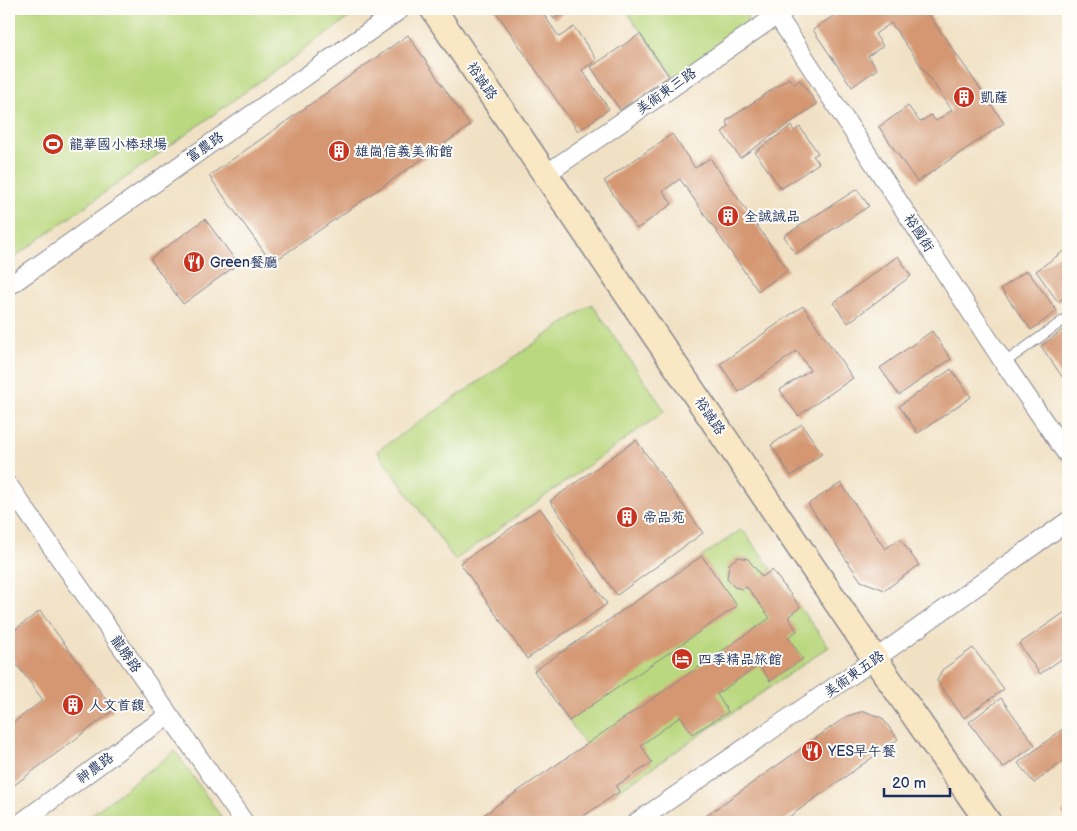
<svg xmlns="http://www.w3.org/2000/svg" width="1077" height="831" font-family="'Balsamiq Sans','LXGW WenKai TC',sans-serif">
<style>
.green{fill:#bad87f;stroke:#6a846e}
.building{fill:#d49772}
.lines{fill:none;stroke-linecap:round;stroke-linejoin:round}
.lane-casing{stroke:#868891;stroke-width:11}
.street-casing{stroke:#868891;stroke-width:20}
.secondary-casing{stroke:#868891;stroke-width:28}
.lane{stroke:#fff;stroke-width:9}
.street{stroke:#fff;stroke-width:18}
.secondary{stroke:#fae7c3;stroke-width:25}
.labels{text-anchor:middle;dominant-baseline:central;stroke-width:4;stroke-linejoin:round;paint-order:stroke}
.street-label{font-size:14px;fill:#1b2f5e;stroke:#fdfcf7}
.poi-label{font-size:14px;fill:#1b2f5e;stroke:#fdfcf7;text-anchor:start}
</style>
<rect width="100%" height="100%" fill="#fdfcf7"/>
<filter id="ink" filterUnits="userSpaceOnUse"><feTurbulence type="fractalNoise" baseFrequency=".02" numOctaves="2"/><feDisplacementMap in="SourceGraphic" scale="10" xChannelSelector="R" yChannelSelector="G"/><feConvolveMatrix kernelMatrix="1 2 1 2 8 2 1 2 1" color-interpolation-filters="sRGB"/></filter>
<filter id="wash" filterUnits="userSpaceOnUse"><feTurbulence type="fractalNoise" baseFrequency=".0096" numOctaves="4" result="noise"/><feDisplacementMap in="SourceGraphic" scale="20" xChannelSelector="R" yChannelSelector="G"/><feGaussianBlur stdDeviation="1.12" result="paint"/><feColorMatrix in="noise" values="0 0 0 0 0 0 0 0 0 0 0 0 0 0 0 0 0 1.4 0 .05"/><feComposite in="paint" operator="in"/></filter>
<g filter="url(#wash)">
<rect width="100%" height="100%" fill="#f1e1c4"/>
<!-- green -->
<g class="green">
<path d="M9,9H361L9,261Z"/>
<path d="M625,9H746L748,25L674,77Z"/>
<path d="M592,304L665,411L455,560L377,451Z"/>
<path d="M742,529L829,647L618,791L534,671Z"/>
<path d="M175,751L225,822H82Z"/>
</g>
<g id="blocks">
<!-- building -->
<g class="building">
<path d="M494,9H540L559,37L574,27L597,60L582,70L609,109L578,131Z"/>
<path d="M546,9H569L554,19Z"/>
<path d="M843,9H925L1004,123L917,182L879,127L908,106L920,122L931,115L936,121L952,110L891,23L875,34L883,46L868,56L877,69L852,87L813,30Z"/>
<path d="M640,34L669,76L620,110L591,67Z"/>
<path d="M408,35L470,126L272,263L209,176Z"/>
<path d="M789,78L794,84L800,80L817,104L740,158L722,132L729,127L726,121Z"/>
<path d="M791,126L794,131L800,127L818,153L813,156L819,163L781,189L755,152Z"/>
<path d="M672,134L695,168L710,158L788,270L758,291L680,179L663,191L672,204L637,229L604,181Z"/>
<path d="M857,189L869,206L795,254L784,236Z"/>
<path d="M205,219L238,264L183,304L150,259Z"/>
<path d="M1064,251L1068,257V295L1058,302L1036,271Z"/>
<path d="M898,256L911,276L848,323L833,303Z"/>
<path d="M1027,270L1057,311L1031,330L1001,289Z"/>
<path d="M803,306L853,378L798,416L780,390L810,370L797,351L739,392L720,364Z"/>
<path d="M1068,326V385L1041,346Z"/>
<path d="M932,331L951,359L899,395L880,368Z"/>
<path d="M951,369L971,397L918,433L899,406Z"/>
<path d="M802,424L822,454L791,476L771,445Z"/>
<path d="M636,440L703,533L617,595L550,501Z"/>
<path d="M841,483L885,549L900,539L919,565L885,590L861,581L808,504Z"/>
<path d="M540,508L607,604L527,659L460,563Z"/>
<path d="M702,556L737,606L569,721L534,671Z"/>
<path d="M738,557L748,559L762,577L772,570L800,607L788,617L797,631L788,637L803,659L770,681L759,665L717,694L728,712L692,734L681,716L641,745L652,763L616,786L619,792L575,822H473L770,618L747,587L742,589L734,587L727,578L729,564Z"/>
<path d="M1068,610V658L1066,656L1040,674L1019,644Z"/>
<path d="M40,611L114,710L9,789V726L43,700L9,654V634Z"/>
<path d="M973,648L1004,689L964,718L937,681L942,670Z"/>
<path d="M1001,698L1035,745L1003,768L969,722Z"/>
<path d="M864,711L882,718L898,739L782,822H697L847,716Z"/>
<path d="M1068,725V758L1034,783L1018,763Z"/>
<path d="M1068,809V821L1062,813Z"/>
</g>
</g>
</g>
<g filter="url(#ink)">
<use href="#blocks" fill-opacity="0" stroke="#868891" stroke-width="1"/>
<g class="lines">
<!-- lane casing -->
<g class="lane-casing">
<path id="lane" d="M1004,363L1068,317"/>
</g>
<!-- street casing -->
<g class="street-casing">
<g id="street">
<path d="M773,9L1004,363L1068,456"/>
<path d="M546,174L786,9"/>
<path d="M9,286L401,9"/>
<path d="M9,486L244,822"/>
<path d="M22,822L135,738L169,716"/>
<path d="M637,822L875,659L1068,521"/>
</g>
</g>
<!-- secondary casing -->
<g class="secondary-casing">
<path id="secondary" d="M433,9L875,659L988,822"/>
</g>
<!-- lane -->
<use href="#lane" class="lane"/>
<!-- street -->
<use href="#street" class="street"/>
<!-- secondary -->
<use href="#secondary" class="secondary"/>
</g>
</g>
<!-- icons -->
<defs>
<g id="building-disc" transform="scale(1.125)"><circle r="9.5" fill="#c8321e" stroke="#fdfcf7"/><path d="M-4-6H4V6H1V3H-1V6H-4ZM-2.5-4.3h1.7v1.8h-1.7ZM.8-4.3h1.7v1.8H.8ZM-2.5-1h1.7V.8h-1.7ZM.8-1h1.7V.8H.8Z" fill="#fff"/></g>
<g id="stadium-disc" transform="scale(1.125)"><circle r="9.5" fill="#c8321e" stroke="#fdfcf7"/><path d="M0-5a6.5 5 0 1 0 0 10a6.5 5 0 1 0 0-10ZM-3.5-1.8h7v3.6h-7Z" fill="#fff"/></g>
<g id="restaurant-disc" transform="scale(1.125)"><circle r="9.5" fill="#c8321e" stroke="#fdfcf7"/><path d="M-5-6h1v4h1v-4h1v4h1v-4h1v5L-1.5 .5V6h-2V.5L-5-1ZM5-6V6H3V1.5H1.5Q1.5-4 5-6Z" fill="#fff"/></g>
<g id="hotel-disc" transform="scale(1.125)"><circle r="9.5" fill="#c8321e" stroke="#fdfcf7"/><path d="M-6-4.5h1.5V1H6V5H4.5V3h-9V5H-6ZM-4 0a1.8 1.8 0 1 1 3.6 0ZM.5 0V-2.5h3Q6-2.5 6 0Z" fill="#fff"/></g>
</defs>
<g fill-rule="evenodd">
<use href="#building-disc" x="964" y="97"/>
<use href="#stadium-disc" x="53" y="144"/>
<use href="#building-disc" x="339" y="151"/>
<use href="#building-disc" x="728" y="216"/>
<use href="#restaurant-disc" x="194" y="262"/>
<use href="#building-disc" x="627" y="517"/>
<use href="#hotel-disc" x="682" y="659"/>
<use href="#building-disc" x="73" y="705"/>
<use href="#restaurant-disc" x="812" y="751"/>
</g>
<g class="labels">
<!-- street labels -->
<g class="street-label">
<text transform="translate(482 81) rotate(56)">裕誠路</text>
<text transform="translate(666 91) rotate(-35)">美術東三路</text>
<text transform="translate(205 147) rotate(-35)">富農路</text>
<text transform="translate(919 233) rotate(57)">裕國街</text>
<text transform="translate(710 416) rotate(56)">裕誠路</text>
<text transform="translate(126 654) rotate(55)">龍勝路</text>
<text transform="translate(854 674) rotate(-35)">美術東五路</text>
<text transform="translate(95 768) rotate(-36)">神農路</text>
</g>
<!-- poi labels -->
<g class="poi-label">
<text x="980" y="97">凱薩</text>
<text x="69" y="144">龍華國小棒球場</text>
<text x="355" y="151">雄崗信義美術館</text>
<text x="744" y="216">全誠誠品</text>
<text x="210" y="262">Green餐廳</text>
<text x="643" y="517">帝品苑</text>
<text x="698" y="659">四季精品旅館</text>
<text x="89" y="705">人文首馥</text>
<text x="828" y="751">YES早午餐</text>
</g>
</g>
<!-- margin -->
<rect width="1077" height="831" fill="none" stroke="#fdfcf7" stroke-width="30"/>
<!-- scale -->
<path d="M884 788v8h66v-8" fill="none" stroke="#1b2f5e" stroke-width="2.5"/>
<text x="892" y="788" font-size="15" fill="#1b2f5e" stroke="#fdfcf7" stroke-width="4" paint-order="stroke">20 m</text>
</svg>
